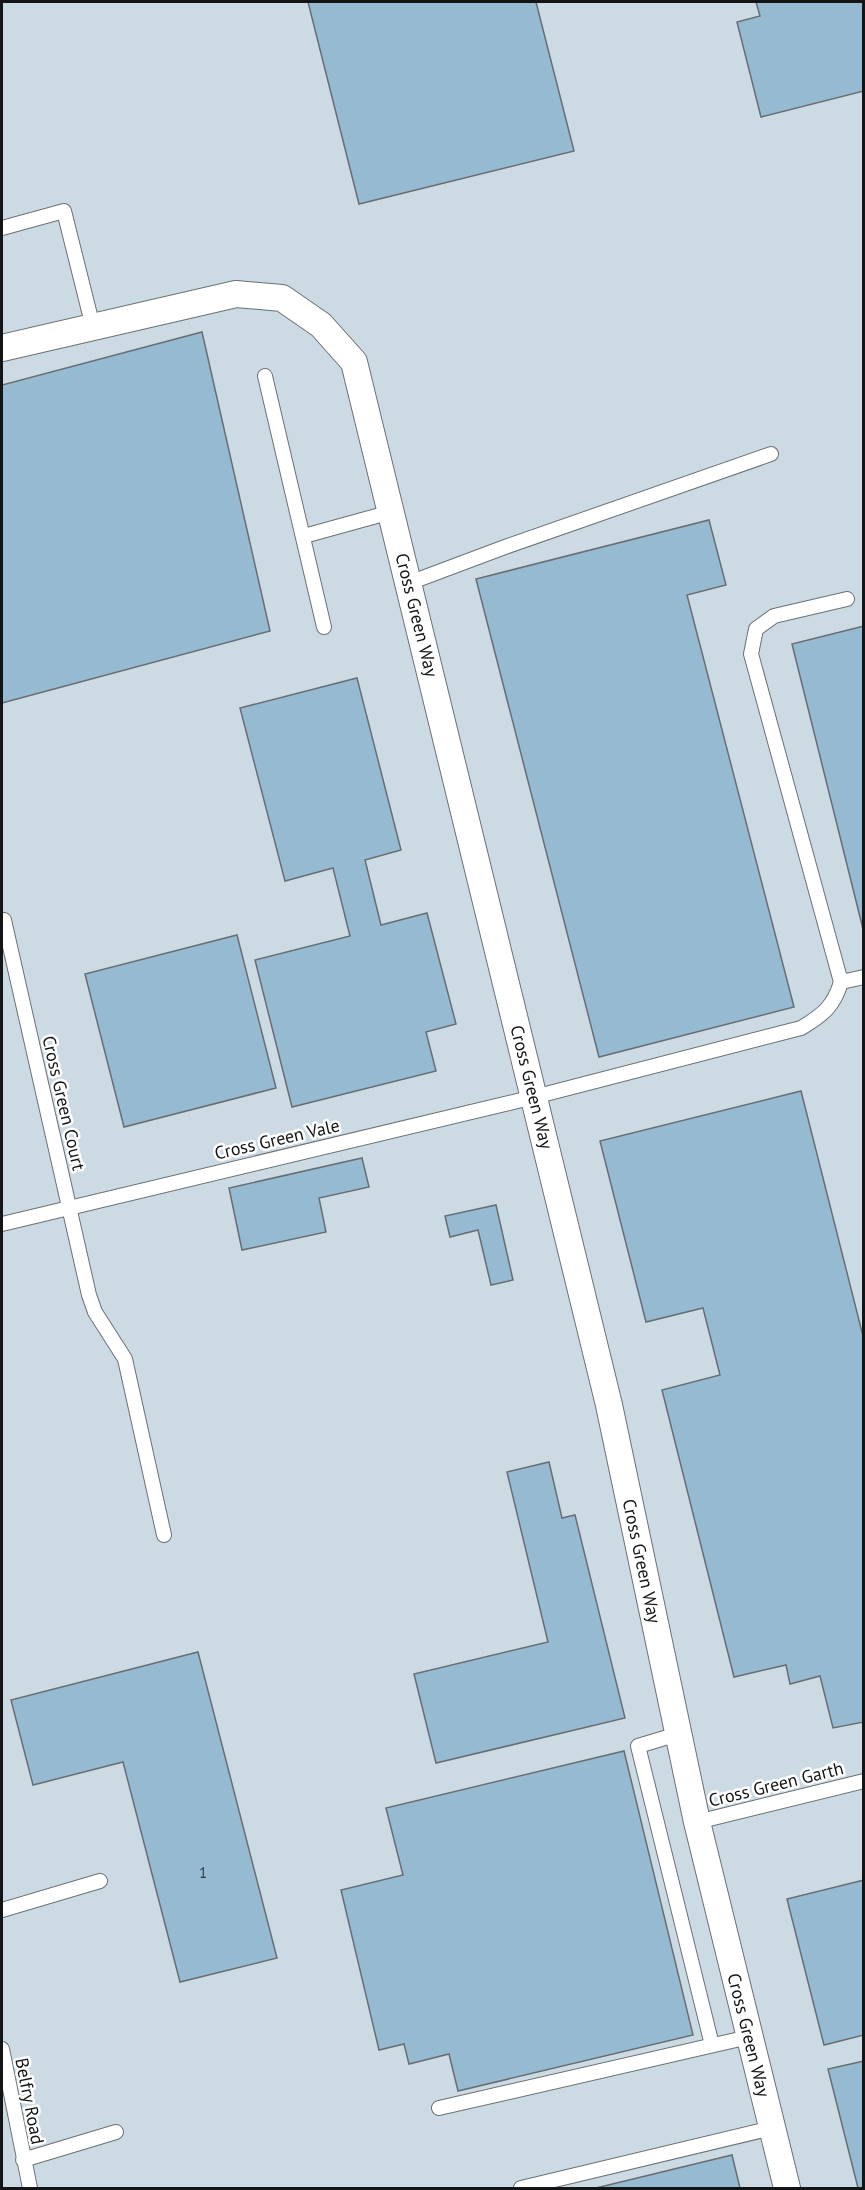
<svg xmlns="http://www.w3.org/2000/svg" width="865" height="2190" font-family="'PT Sans',sans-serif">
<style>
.built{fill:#ccdae3}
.building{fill:#96bad2;stroke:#686e72;stroke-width:1.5}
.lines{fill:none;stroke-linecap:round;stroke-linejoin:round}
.service-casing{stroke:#6b7175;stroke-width:16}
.minor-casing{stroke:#6b7175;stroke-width:28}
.service{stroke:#fff;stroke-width:14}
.minor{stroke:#fff;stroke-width:26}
.labels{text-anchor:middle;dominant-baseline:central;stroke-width:5;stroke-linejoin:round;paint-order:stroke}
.number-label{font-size:15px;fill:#333e44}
.street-label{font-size:18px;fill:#121415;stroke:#fff}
</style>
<rect width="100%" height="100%" fill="#e0e7eb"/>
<!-- built -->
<rect class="built" x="2" y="2" width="861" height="2186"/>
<!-- building -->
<g class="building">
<path d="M308,2H536L574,151L359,204Z"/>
<path d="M756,2H864V91L761,117L737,22L760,16Z"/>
<path d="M202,332L270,631L2,703V385Z"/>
<path d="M709,520L726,585L687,595L794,1007L599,1057L476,579Z"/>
<path d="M864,626V933L792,644Z"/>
<path d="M357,678L401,850L365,860L381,925L427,913L456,1024L426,1032L436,1071L292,1107L255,960L350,936L333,868L285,881L240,708Z"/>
<path d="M237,935L276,1088L124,1127L85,974Z"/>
<path d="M801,1091L864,1340V1722L833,1728L820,1676L790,1684L786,1665L734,1677L662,1390L720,1375L703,1308L646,1322L600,1141Z"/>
<path d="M362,1158L369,1187L319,1198L326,1232L242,1250L229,1188Z"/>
<path d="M496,1205L513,1280L491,1285L478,1230L450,1237L445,1216Z"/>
<path d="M549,1462L562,1518L575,1515L625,1718L436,1763L414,1674L548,1642L507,1472Z"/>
<path d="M198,1652L277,1958L180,1982L123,1762L33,1785L11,1700Z"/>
<path d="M624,1751L693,2035L458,2091L449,2054L409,2064L404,2044L379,2050L341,1890L403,1875L386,1808Z"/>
<path d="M864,1880V2035L824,2045L787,1899Z"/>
<path d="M864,2061V2188H858L828,2069Z"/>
<path d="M732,2155L740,2188H596Z"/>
</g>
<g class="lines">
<!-- service casing -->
<g class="service-casing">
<g id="service">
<path d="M2,228L64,211L93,327"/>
<path d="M265,376L324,627"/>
<path d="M304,536L391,512"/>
<path d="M409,583L505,547L771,454"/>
<path d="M4,920L89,1295L95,1312L125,1359L164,1535"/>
<path d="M841,982L864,977"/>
<path d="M2,1224L534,1097L801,1028C823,1015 834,1006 841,982L751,654L756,629L774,616L847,599"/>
<path d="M678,1734L638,1746L712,2045"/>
<path d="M697,1822L864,1781"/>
<path d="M2,1910L100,1881"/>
<path d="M2,2049L30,2188"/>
<path d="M439,2108L749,2037"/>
<path d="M23,2160L116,2132"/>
<path d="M521,2188L772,2128"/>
</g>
</g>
<!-- minor casing -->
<g class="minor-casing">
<path id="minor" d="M2,348L236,294L282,298L321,325L354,362L609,1405L697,1822L787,2188"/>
</g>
<!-- service -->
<use href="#service" class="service"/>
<!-- minor -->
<use href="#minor" class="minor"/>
</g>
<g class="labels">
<!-- number labels -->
<g class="number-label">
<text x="203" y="1872">1</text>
</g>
<!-- street labels -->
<g class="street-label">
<text transform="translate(417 615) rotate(76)">Cross Green Way</text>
<text transform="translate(532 1087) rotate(76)">Cross Green Way</text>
<text transform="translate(64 1103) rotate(77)">Cross Green Court</text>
<text transform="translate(277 1139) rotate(-13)">Cross Green Vale</text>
<text transform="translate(642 1561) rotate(78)">Cross Green Way</text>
<text transform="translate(776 1784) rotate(-14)">Cross Green Garth</text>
<text transform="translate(749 2035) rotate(76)">Cross Green Way</text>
<text transform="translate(30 2101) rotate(79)">Belfry Road</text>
</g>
</g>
<!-- border -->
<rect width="865" height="2190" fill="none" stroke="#121415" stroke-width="6"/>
</svg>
